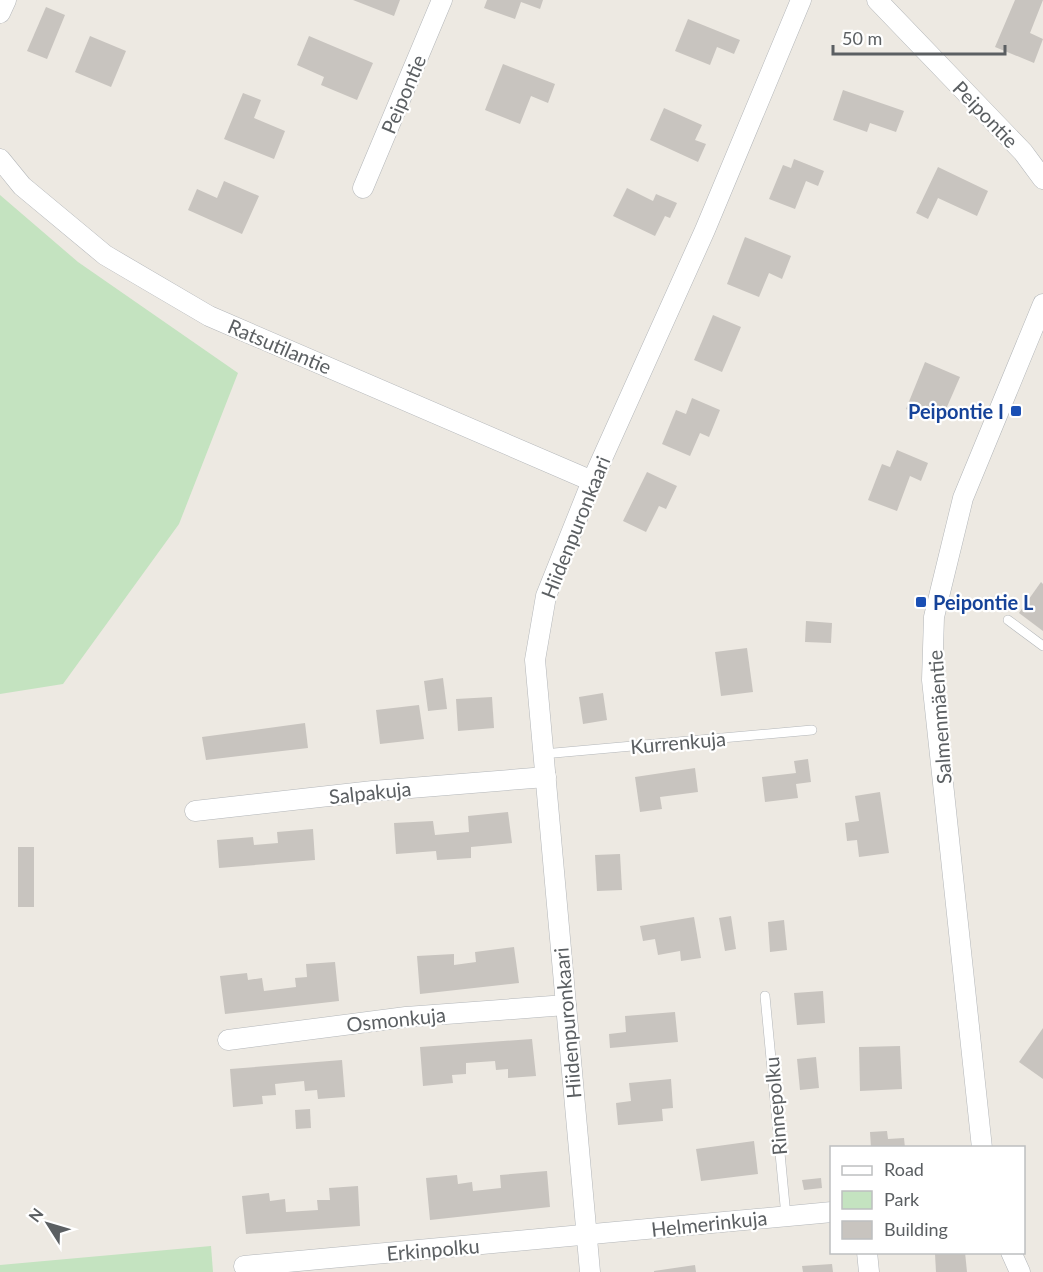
<svg xmlns="http://www.w3.org/2000/svg" width="1043" height="1272" font-family="Lato,sans-serif">
<style>
.green{fill:#c4e3c0}
.building{fill:#c8c4bf}
.lines{fill:none;stroke-linecap:round;stroke-linejoin:round}
.service-casing{stroke:#b3b6b9;stroke-width:10}
.minor-casing{stroke:#b3b6b9;stroke-width:21}
.service{stroke:#fff;stroke-width:9}
.minor{stroke:#fff;stroke-width:20}
.transit-dot{fill:#1a4fb4;stroke:#fff;stroke-width:2}
.labels{text-anchor:middle;dominant-baseline:central;stroke-width:4.5;stroke-linejoin:round;paint-order:stroke}
.street-label{font-size:20px;fill:#5b5f62;stroke:#fff}
.transit-label{font-size:20px;font-weight:bold;fill:#164399;stroke:#fff;text-anchor:end}
</style>
<rect width="100%" height="100%" fill="#ede9e2"/>
<!-- green -->
<g class="green">
<path d="M0,195L78,262L238,373L179,524L63,684L0,694Z"/>
<path d="M211,1246L213,1272H0V1265Z"/>
</g>
<!-- building -->
<g class="building">
<path d="M353,0H400L394,16Z"/>
<path d="M487,0H543L540,9L521,2L515,19L484,8Z"/>
<path d="M1015,0H1043L1030,33L1043,39L1034,63L995,47Z"/>
<path d="M46,7L65,15L47,59L27,51Z"/>
<path d="M688,19L740,40L734,54L717,47L710,65L675,51Z"/>
<path d="M90,36L126,51L111,87L75,72Z"/>
<path d="M309,36L373,63L357,100L321,85L324,77L297,65Z"/>
<path d="M503,64L555,84L548,103L531,96L520,124L485,110Z"/>
<path d="M843,90L904,111L896,132L870,123L867,132L833,120Z"/>
<path d="M243,93L261,100L254,118L285,131L274,159L224,139Z"/>
<path d="M664,108L702,125L695,140L706,144L698,162L650,140Z"/>
<path d="M794,159L824,171L818,186L806,181L795,209L769,199L783,165L791,168Z"/>
<path d="M938,167L988,191L977,216L938,198L928,219L916,213Z"/>
<path d="M224,181L259,196L242,234L188,210L197,189L217,198Z"/>
<path d="M627,188L653,201L656,194L677,203L670,218L665,216L655,236L613,216Z"/>
<path d="M745,237L791,256L782,279L769,273L759,297L727,284Z"/>
<path d="M713,315L741,327L722,372L694,360Z"/>
<path d="M925,362L960,377L940,423L906,409Z"/>
<path d="M692,398L720,410L709,437L700,433L690,456L662,444L676,410L686,414Z"/>
<path d="M897,450L928,463L921,481L910,476L897,511L868,500L882,464L890,467Z"/>
<path d="M647,472L677,486L666,509L659,506L646,532L623,521Z"/>
<path d="M1041,582L1043,584V631L1019,613Z"/>
<path d="M806,621L832,623L831,643L805,642Z"/>
<path d="M747,648L753,692L721,696L715,652Z"/>
<path d="M443,678L447,709L428,711L424,681Z"/>
<path d="M603,693L607,720L583,724L579,697Z"/>
<path d="M492,697L494,728L458,731L456,699Z"/>
<path d="M419,705L424,739L380,744L376,710Z"/>
<path d="M305,723L308,748L206,760L202,737Z"/>
<path d="M808,759L811,782L796,784L798,798L765,802L762,777L796,773L794,761Z"/>
<path d="M695,768L698,792L660,797L662,809L640,812L635,777Z"/>
<path d="M880,792L889,853L859,857L857,840L847,841L845,823L859,821L855,796Z"/>
<path d="M508,812L512,843L471,847V858L437,860L436,851L396,854L394,823L433,821L435,835L469,832L468,816Z"/>
<path d="M313,829L315,860L219,868L217,840L253,837L254,845L278,843L277,832Z"/>
<rect x="18" y="847" width="16" height="60"/>
<path d="M620,854L622,890L597,891L595,855Z"/>
<path d="M731,916L736,949L725,951L719,918Z"/>
<path d="M694,917L701,958L681,961L680,951L658,955L655,939L643,941L640,926Z"/>
<path d="M784,920L787,950L770,952L768,922Z"/>
<path d="M514,947L519,983L420,994L417,956L454,954V965L476,962L475,952Z"/>
<path d="M335,962L339,1001L225,1014L220,976L247,973L248,980L262,978L264,991L296,987L295,978L307,977L306,964Z"/>
<path d="M823,991L825,1023L797,1025L794,993Z"/>
<path d="M675,1012L678,1042L610,1048L609,1034L626,1032L625,1016Z"/>
<path d="M1043,1028V1079L1019,1062Z"/>
<path d="M532,1039L536,1076L508,1078V1069L496,1070L495,1061L466,1063V1074L452,1075L453,1083L423,1086L420,1047Z"/>
<path d="M900,1046L902,1089L860,1091L859,1047Z"/>
<path d="M816,1057L819,1088L800,1090L797,1059Z"/>
<path d="M342,1060L345,1097L318,1099L317,1090L305,1091L304,1081L275,1084L276,1095L262,1096L263,1104L233,1107L230,1069Z"/>
<path d="M671,1079L673,1108L662,1109L663,1121L618,1125L616,1103L631,1101L629,1083Z"/>
<path d="M310,1109L311,1128L296,1129L295,1110Z"/>
<path d="M887,1131L888,1139L904,1138L905,1148H871L870,1132Z"/>
<path d="M754,1141L758,1174L701,1181L696,1149Z"/>
<path d="M547,1171L550,1207L430,1220L426,1178L457,1175L458,1184L472,1182L473,1191L501,1188L500,1175Z"/>
<path d="M821,1178L822,1188L804,1190L802,1180Z"/>
<path d="M358,1186L360,1226L246,1234L242,1196L269,1193L270,1201L285,1199L286,1212L318,1210L317,1200H330L329,1188Z"/>
<path d="M965,1252L967,1272H936L935,1254Z"/>
<path d="M832,1264L833,1272H803L802,1266Z"/>
<path d="M695,1265L696,1272H654V1271Z"/>
</g>
<g class="lines">
<!-- service casing -->
<g class="service-casing">
<g id="service">
<path d="M1008,620L1043,646"/>
<path d="M543,754L812,730"/>
<path d="M765,996L786,1216"/>
</g>
</g>
<!-- minor casing -->
<g class="minor-casing">
<g id="minor">
<path d="M877,0L1023,152L1043,179"/>
<path d="M0,13L6,0"/>
<path d="M0,159L22,186L105,255L209,316L592,481"/>
<path d="M363,188L442,0"/>
<path d="M195,811L373,791L546,777"/>
<path d="M228,1040L406,1017L566,1005"/>
<path d="M982,1148L932,680L934,617L963,498L1043,304"/>
<path d="M867,1252L869,1272"/>
<path d="M1011,1252L1020,1272"/>
<path d="M244,1266L832,1212"/>
<path d="M590,1272L535,660L546,596L592,481L705,230L801,0"/>
</g>
</g>
<!-- service -->
<use href="#service" class="service"/>
<!-- minor -->
<use href="#minor" class="minor"/>
</g>
<!-- markers -->
<g class="transit-dot">
<rect x="1010" y="405" width="12" height="12" rx="3"/>
<rect x="915" y="596" width="12" height="12" rx="3"/>
</g>
<g class="labels">
<!-- street labels -->
<g class="street-label">
<text transform="translate(403 94) rotate(-67)">Peipontie</text>
<text transform="translate(986 114) rotate(46)">Peipontie</text>
<text transform="translate(280 346) rotate(23)">Ratsutilantie</text>
<text transform="translate(575 527) rotate(-68)">Hiidenpuronkaari</text>
<text transform="translate(939 717) rotate(-94)">Salmenmäentie</text>
<text transform="translate(678 742) rotate(-5)">Kurrenkuja</text>
<text transform="translate(370 792) rotate(-6)">Salpakuja</text>
<text transform="translate(396 1019) rotate(-6)">Osmonkuja</text>
<text transform="translate(567 1023) rotate(-95)">Hiidenpuronkaari</text>
<text transform="translate(775 1106) rotate(-95)">Rinnepolku</text>
<text transform="translate(709 1223) rotate(-6)">Helmerinkuja</text>
<text transform="translate(433 1249) rotate(-5)">Erkinpolku</text>
</g>
<!-- transit labels -->
<g class="transit-label">
<text x="1004" y="411">Peipontie I</text>
<text x="933" y="602" text-anchor="start">Peipontie L</text>
</g>
</g>
<!-- legend -->
<rect x="830" y="1146" width="195" height="108" fill="#ffffff" stroke="#bdbfc0" stroke-width="1.5"/>
<rect x="842" y="1166" width="30" height="9" fill="#ffffff" stroke="#bdbfc0" stroke-width="1.5"/>
<text x="884" y="1176" font-size="18" fill="#5b5f62">Road</text>
<rect x="842" y="1191" width="30" height="18" fill="#c4e3c0" stroke="#bdbfc0" stroke-width="1.5"/>
<text x="884" y="1206" font-size="18" fill="#5b5f62">Park</text>
<rect x="842" y="1221" width="30" height="18" fill="#c8c4bf" stroke="#bdbfc0" stroke-width="1.5"/>
<text x="884" y="1236" font-size="18" fill="#5b5f62">Building</text>
<!-- north arrow -->
<g transform="translate(48 1224) rotate(307)" stroke="#ffffff" stroke-width="4.5" paint-order="stroke">
<path d="M0-4.5L10 22L0 15L-10 22Z" fill="#5b5f62"/>
<text y="-9" font-size="16" font-weight="bold" text-anchor="middle" fill="#5b5f62">N</text>
</g>
<!-- scale -->
<path d="M833 45v9h172v-9" fill="none" stroke="#5b5f62" stroke-width="3"/>
<text x="842" y="45" font-size="18" fill="#5b5f62" stroke="#ffffff" stroke-width="4.5" paint-order="stroke">50 m</text>
</svg>
